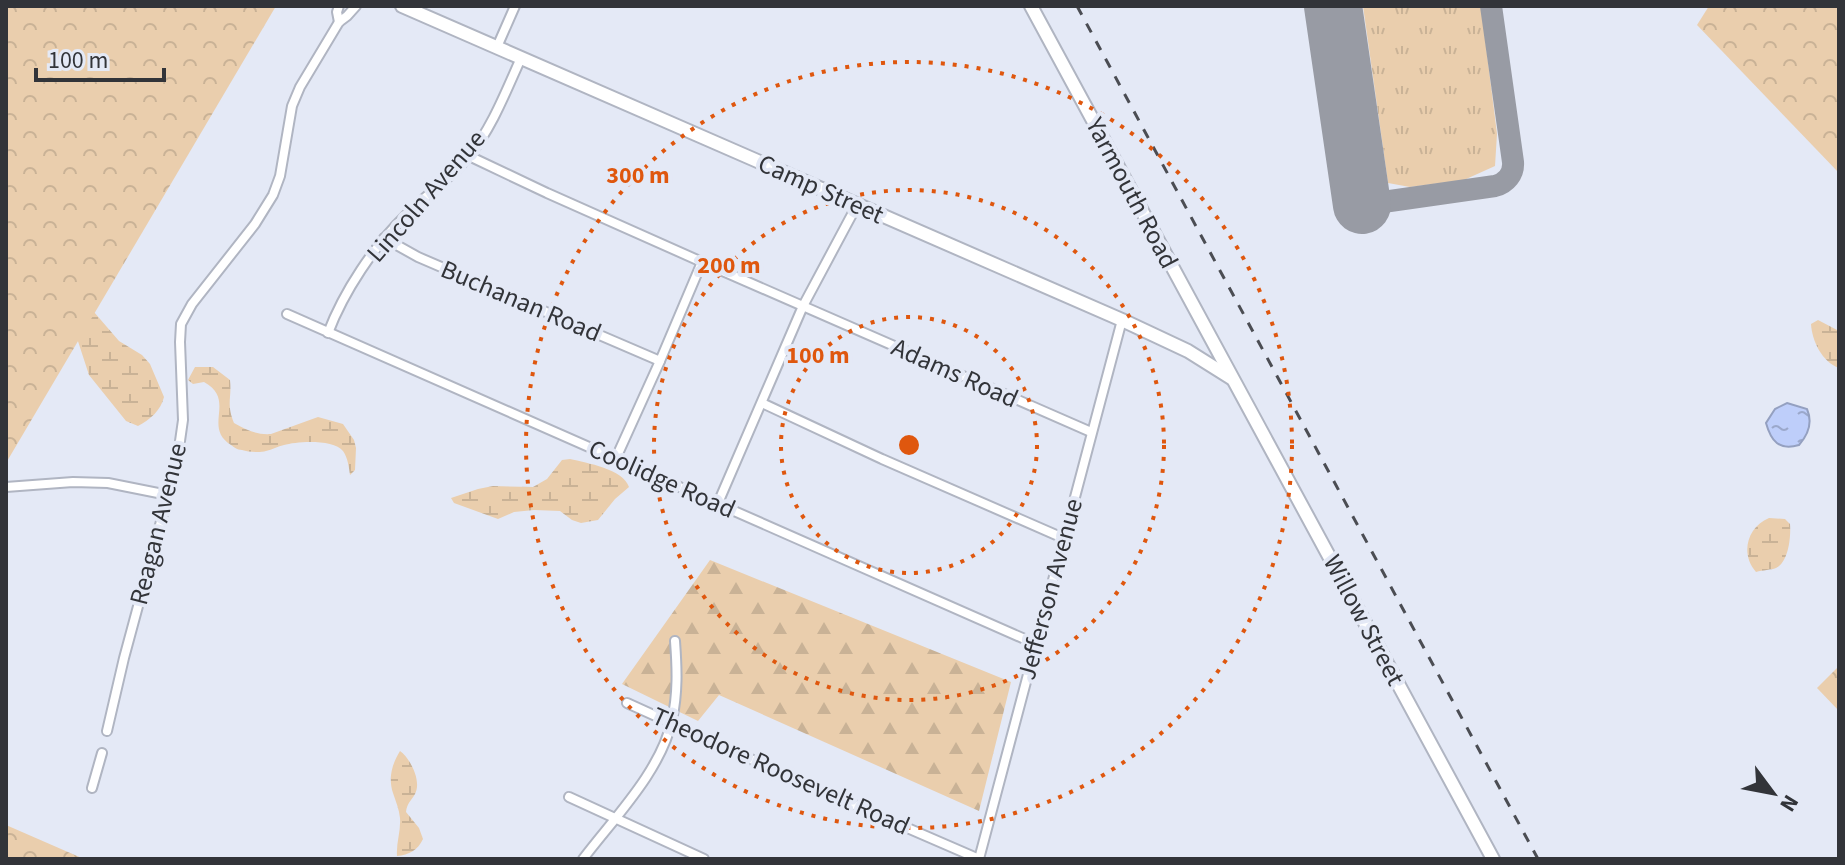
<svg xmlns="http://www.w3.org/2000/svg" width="1845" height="865" font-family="'Source Sans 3',sans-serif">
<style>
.grass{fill:url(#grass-tufts)}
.forest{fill:url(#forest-firs)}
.wetland{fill:url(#wetland-marsh)}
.park{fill:url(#park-crowns)}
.water{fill:url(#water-ripples);stroke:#94a0c0;stroke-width:2}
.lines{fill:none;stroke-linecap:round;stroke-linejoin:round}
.taxiway{stroke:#989ba4;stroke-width:22}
.runway{stroke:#989ba4;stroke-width:58}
.minor-casing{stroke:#b0b5c2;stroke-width:12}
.secondary-casing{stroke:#b0b5c2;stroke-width:16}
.minor{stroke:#fff;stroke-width:8}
.secondary{stroke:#fff;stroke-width:12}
.rail{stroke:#4b4d53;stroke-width:3;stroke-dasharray:10 10;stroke-linecap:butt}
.ring{fill:none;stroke:#df570e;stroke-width:4;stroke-dasharray:4 8}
.labels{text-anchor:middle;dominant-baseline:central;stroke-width:8;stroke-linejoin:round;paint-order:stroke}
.street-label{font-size:26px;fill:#323439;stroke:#e4e9f6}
.centre{fill:#df570e;stroke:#e4e9f6;stroke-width:4}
.ring-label{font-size:24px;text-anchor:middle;font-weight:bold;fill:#df570e;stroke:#e4e9f6;stroke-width:8;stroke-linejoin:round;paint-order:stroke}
</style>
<defs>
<pattern id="grass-tufts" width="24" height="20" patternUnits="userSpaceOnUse" patternTransform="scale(2)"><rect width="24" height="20" fill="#eacead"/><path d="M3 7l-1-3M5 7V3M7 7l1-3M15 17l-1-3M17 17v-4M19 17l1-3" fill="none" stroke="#c9b296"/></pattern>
<pattern id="forest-firs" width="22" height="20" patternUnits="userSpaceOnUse" patternTransform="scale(2)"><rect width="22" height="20" fill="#eacead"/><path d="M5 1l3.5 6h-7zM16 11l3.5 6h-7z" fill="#c9b296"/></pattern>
<pattern id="wetland-marsh" width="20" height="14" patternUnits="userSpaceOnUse" patternTransform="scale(2)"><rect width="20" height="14" fill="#eacead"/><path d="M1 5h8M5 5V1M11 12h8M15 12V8" fill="none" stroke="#c9b296"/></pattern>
<pattern id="park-crowns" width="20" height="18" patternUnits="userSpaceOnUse" patternTransform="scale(2)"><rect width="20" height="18" fill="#eacead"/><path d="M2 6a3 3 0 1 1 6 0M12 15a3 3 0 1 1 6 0" fill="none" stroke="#c9b296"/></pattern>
<pattern id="water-ripples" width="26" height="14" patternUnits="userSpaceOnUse" patternTransform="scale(2)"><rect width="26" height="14" fill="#becefa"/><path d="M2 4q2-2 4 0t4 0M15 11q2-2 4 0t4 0" fill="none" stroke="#9ba8cb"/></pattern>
</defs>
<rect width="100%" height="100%" fill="#e4e9f6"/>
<!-- grass -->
<path class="grass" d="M1363,6H1481L1497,134L1495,166L1464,180L1410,187L1388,183Z"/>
<!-- forest -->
<path class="forest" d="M710,560L1011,682L979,811L719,695L698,721L622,684Z"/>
<!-- wetland -->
<g class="wetland">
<path d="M6,176L94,312L119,341L142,355L150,364L164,397C161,410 150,420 138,426L126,421L89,375L74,329Z"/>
<path d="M1818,320L1839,331V368C1822,362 1812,341 1811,324Z"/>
<path d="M195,367H213L230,380C232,399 226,403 234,423C246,430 257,435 271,434L318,417L343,424L354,440L356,448L355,470L350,475C349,468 348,458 343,451C334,439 297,441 284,445C278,446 272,450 266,451C260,453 248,452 242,450C237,450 234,447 231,445C202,427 237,400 204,382L193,384L188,380Z"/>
<path d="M570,459C587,463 623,469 629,487L615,499L598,520L581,523L572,520L560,511L534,510L514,512L498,519L454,503L451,498L478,489L493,486L533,487L547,479L562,460Z"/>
<path d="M1769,518L1785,519L1790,524C1791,536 1789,562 1776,568C1771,570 1763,570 1756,572C1740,554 1747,527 1769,518Z"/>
<path d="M400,751C410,758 422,781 415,794C411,801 407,803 406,812L419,828L423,839C418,850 409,855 397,856C396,843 401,831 400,818C399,809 396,802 393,793C388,778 392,764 400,751Z"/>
</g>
<!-- park -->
<g class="park">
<path d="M6,6H276L6,463Z"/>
<path d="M1709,6H1839V173L1697,25Z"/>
<path d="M1839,666V711L1817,688Z"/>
<path d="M6,825L84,859H6Z"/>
</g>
<!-- water -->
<path class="water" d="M1787,403L1807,409C1813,423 1808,435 1799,445C1779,451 1771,441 1766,423L1775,409Z"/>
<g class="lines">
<!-- taxiway -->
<path class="taxiway" d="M1362,205L1495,186C1506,183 1514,174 1513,162L1491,6"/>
<!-- runway -->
<path class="runway" d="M1333,6L1362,205"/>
<!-- minor casing -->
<g class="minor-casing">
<g id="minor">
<path d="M339,22L337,12L339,6"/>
<path d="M497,47L515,6"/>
<path d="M469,156L547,193L702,262L1091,432"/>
<path d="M384,238L418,257L660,361"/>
<path d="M287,314L1036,644"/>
<path d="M328,333C344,291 374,246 406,215C426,195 451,178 469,156C492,128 506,91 521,58"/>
<path d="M762,403L882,459L1063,538"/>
<path d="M616,458L660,361L702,262"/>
<path d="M6,487L73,482L108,483L168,495"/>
<path d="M718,503L803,306L857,205"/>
<path d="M627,703L799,781L979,859"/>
<path d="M107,731L124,658L177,462L183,420L180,342L181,324L192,304L255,224L273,195L280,176L292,106L300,87L339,22L347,16L356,6"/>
<path d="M92,788L102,753"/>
<path d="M569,797L704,859"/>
<path d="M583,859C614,818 661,771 672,720C678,693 677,668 675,641"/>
<path d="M979,859L1122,320"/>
</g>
</g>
<!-- secondary casing -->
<g class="secondary-casing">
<g id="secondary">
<path d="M402,6L1122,320L1188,351L1231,378"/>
<path d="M1031,6L1493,859"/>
</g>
</g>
<!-- minor -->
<use href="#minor" class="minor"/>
<!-- secondary -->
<use href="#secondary" class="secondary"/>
<!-- rail -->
<path class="rail" d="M1077,6L1538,859"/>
</g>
<!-- distance rings -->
<g class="ring">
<circle cx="909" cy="445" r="128"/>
<circle cx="909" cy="445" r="255"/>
<circle cx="909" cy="445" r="383"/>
</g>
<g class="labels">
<!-- street labels -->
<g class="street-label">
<text transform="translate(821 189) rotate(24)">Camp Street</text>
<text transform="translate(1132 193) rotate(62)">Yarmouth Road</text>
<text transform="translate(426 196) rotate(-49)">Lincoln Avenue</text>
<text transform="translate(521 301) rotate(23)">Buchanan Road</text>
<text transform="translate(955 373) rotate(24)">Adams Road</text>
<text transform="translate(662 479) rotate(24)">Coolidge Road</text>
<text transform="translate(158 524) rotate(-76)">Reagan Avenue</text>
<text transform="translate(1050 589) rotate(-75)">Jefferson Avenue</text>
<text transform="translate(1364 620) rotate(62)">Willow Street</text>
<text transform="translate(781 771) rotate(24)">Theodore Roosevelt Road</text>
</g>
</g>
<circle cx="909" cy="445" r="12" class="centre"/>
<g class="ring-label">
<text x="638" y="183">300 m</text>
<text x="729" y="273">200 m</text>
<text x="818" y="363">100 m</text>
</g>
<!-- border -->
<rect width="1845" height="865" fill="none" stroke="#323439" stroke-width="16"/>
<!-- north arrow -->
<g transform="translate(1773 793) rotate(122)" stroke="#e4e9f6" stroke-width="6" paint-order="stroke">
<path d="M0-6L14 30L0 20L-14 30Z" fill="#323439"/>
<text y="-12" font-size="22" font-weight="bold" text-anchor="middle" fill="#323439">N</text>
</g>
<!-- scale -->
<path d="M36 68v12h128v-12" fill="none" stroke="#323439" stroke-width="4"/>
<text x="48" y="68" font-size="24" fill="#323439" stroke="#e4e9f6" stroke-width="6" paint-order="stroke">100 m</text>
</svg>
